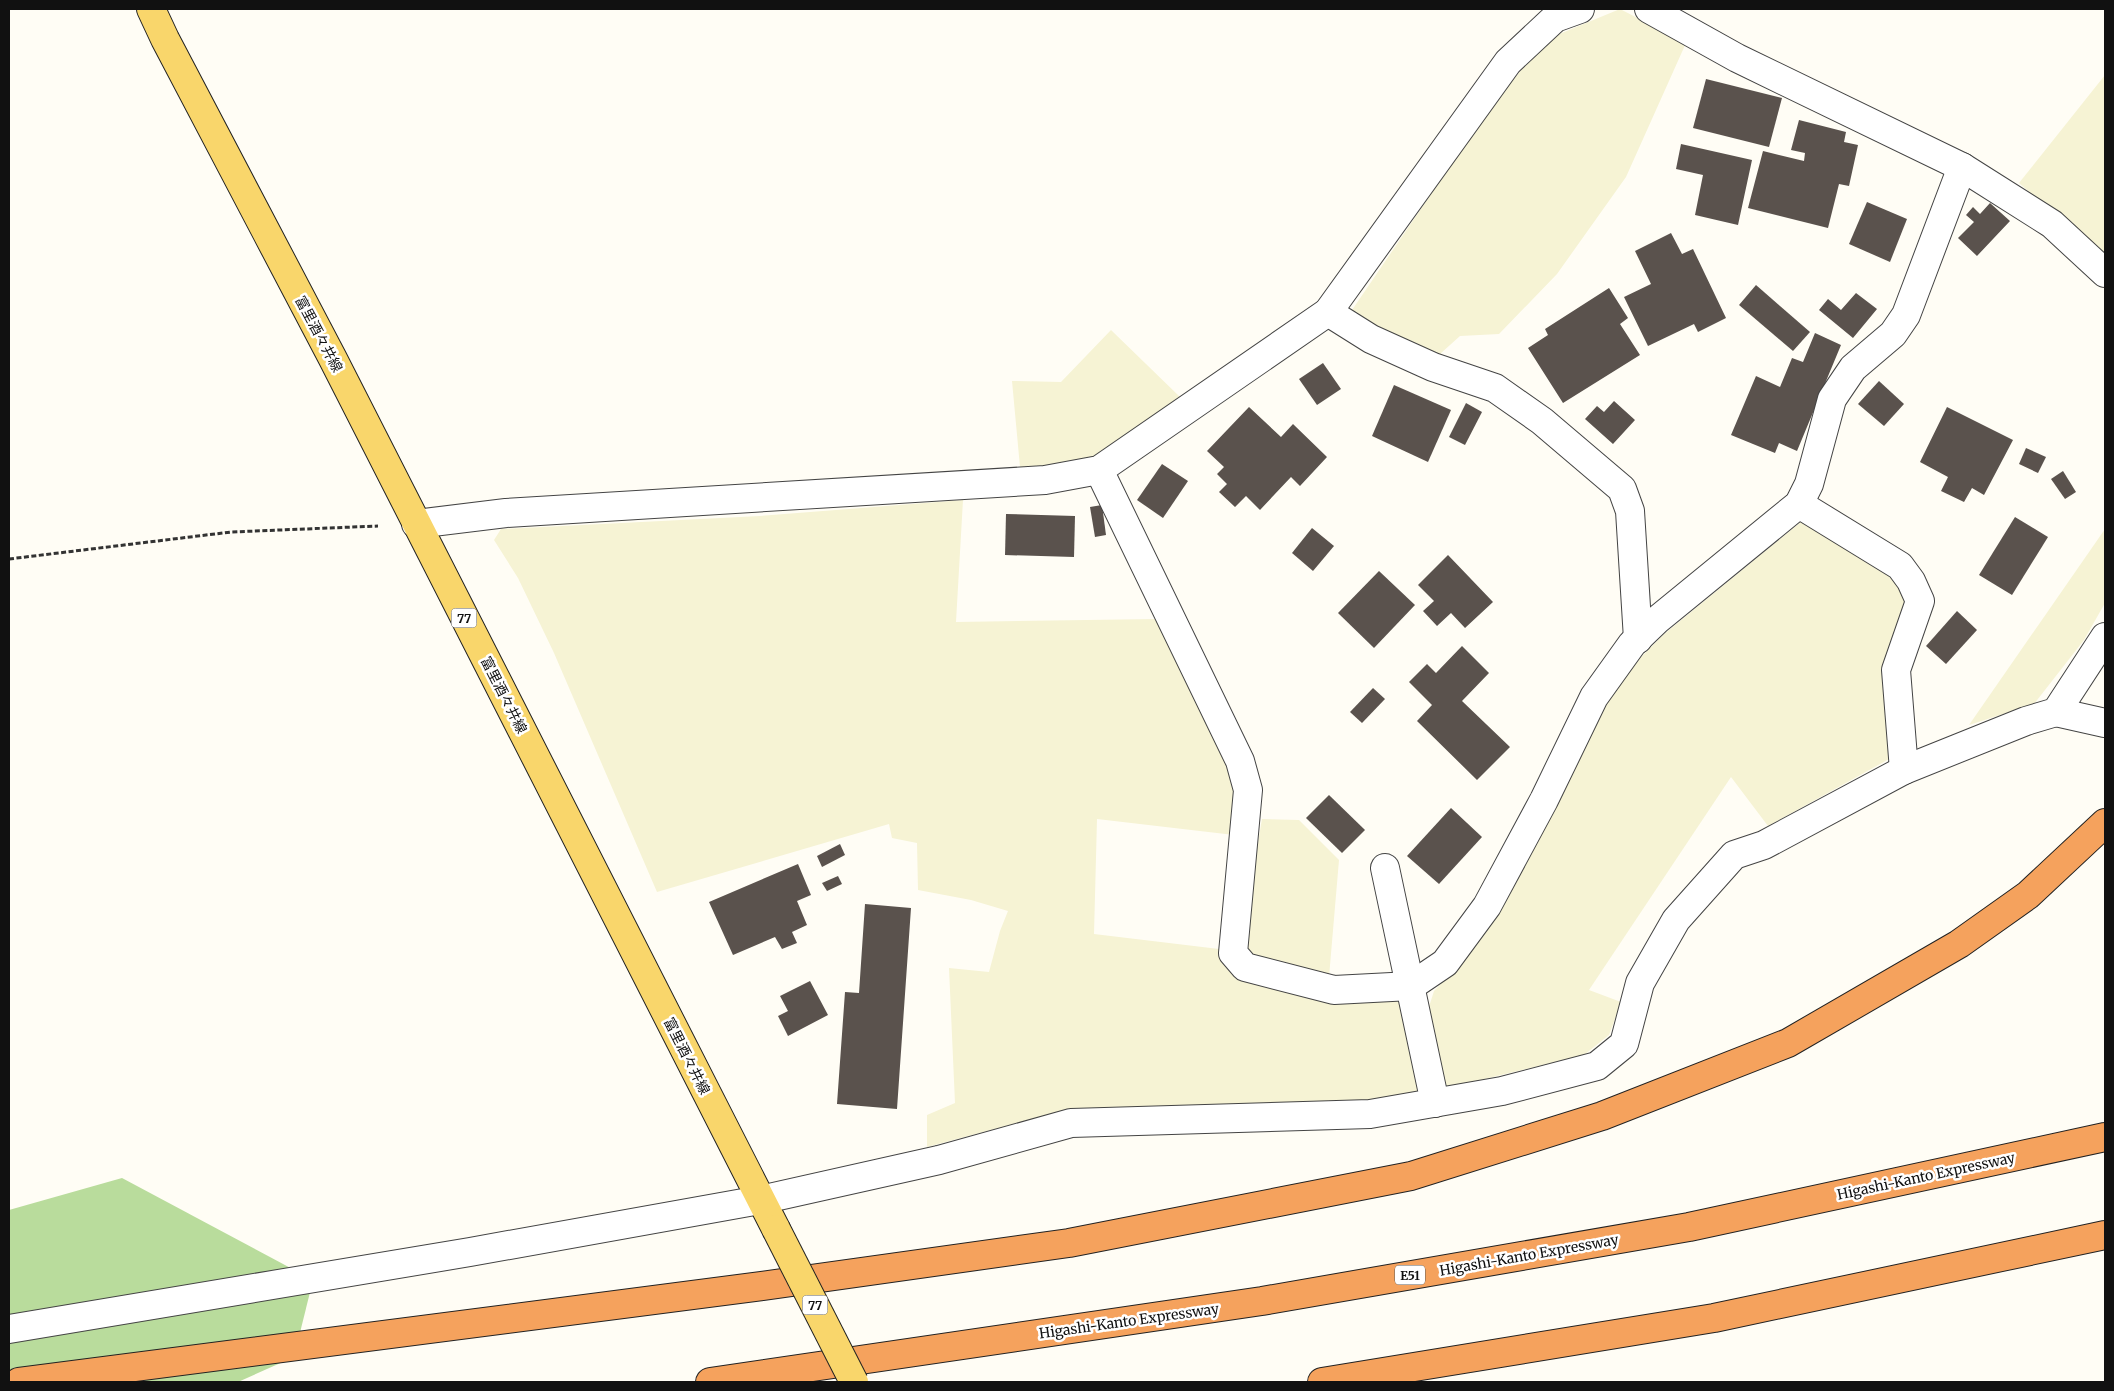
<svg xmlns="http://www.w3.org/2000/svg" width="2114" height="1391" font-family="Merriweather,'Noto Sans JP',serif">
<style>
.farmland{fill:#f6f3d4}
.forest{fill:#b9dc9c}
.building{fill:#5a524d}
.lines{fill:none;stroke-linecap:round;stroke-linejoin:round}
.minor-casing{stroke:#444;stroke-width:30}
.major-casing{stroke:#222;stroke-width:30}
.highway-casing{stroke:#222;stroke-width:30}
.path{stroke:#333;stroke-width:3;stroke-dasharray:5 2.5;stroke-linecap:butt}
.minor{stroke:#fff;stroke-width:28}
.major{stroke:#f9d66b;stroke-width:28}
.highway{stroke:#f5a25d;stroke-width:28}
.major-bridge-casing{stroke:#222;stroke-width:30;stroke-linecap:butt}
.major-bridge{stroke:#f9d66b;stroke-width:28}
.labels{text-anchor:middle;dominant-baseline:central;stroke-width:5;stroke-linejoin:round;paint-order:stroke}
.shield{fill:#fff;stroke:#585858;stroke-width:1}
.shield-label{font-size:12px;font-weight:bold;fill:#111}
.street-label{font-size:14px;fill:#111;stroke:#fff}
</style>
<rect width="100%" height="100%" fill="#fffdf5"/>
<!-- farmland -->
<g class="farmland">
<path d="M1620,9L1686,43L1626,177L1557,274L1499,334L1460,336L1440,354L1381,334L1350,313L1478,125L1521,70L1557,35Z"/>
<path d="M2105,75V258L2019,183Z"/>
<path d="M1111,330L1180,397L1098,457L1050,467H1020L1012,381L1061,382Z"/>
<path d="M963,500L956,622L1157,619L1230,768L1238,798L1234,835L1097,819L1094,934L1219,949L1239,973L1397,1000L1408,1013L1424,1085L1412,1096L1373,1105L1135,1110L1074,1108L927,1147V1115L955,1103L949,968L989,972L1000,931L1008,911L971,900L918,890L917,843L892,838L889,824L657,892L554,653L518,578L494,540L501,529L760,516Z"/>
<path d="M1802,521L1894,575L1904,592L1907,609L1891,758L1768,826L1731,777L1589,990L1621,1002L1609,1035L1584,1055L1447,1088L1440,1074L1427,1013L1434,991L1453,971L1604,702L1642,656L1663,635Z"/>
<path d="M2105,529V603L2084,640L2034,704L1969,725Z"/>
<path d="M1262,819L1299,820L1339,860L1329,977L1249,960L1241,943Z"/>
</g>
<!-- forest -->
<path class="forest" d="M122,1178L313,1280L294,1357L238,1382H9V1210Z"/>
<!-- building -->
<g class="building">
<path d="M1706,79L1782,98L1769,147L1693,128Z"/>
<path d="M1799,120L1846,132L1844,142L1858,145L1849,186L1839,184L1828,228L1748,208L1763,151L1804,161L1805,153L1791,150Z"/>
<path d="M1681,144L1752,160L1738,225L1695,215L1703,175L1676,169Z"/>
<path d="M1867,202L1907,219L1890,262L1849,244Z"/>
<path d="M1990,203L2010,221L1977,256L1958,238L1974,222L1966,215L1973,207L1980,214Z"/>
<path d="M1671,233L1682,254L1693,249L1726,318L1698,332L1694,324L1648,346L1624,297L1651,284L1635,251Z"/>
<path d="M1756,285L1810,332L1793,351L1739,305Z"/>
<path d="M1609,288L1628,318L1620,324L1640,355L1563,403L1528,348L1548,335L1545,329Z"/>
<path d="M1856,293L1877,309L1853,338L1819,310L1828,299L1841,310Z"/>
<path d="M1815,333L1841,345L1797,451L1779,443L1775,453L1731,435L1756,376L1780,387L1792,358L1803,362Z"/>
<path d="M1323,363L1341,389L1317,405L1299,379Z"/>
<path d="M1879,381L1904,404L1884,426L1858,404Z"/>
<path d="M1394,385L1451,410L1428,462L1372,436Z"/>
<path d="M1614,401L1635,420L1613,444L1585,419L1597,406L1604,412Z"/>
<path d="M1466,403L1482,412L1465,445L1449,437Z"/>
<path d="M1249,407L1281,437L1293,424L1327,457L1300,486L1291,477L1260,510L1246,496L1235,507L1219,492L1227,484L1217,474L1224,467L1207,451Z"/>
<path d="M1947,407L2013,440L1984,495L1972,488L1964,502L1941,491L1948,477L1920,462Z"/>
<path d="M2026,448L2046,457L2038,473L2019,464Z"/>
<path d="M1162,464L1188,481L1163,518L1137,500Z"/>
<path d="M2063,471L2076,492L2065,499L2051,479Z"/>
<path d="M1102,505L1106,535L1095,537L1090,507Z"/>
<path d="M1006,514L1075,516L1074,557L1005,555Z"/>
<path d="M2015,517L2048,537L2012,595L1979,575Z"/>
<path d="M1312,528L1334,546L1313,571L1292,553Z"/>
<path d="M1448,555L1493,602L1465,628L1451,613L1437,626L1423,611L1434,601L1418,585Z"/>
<path d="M1379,571L1415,605L1374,648L1338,613Z"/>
<path d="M1957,611L1977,630L1946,664L1926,646Z"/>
<path d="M1462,646L1489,673L1462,701L1510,747L1477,780L1417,721L1432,705L1409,682L1427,664L1436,673Z"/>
<path d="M1373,688L1385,699L1362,723L1350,712Z"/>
<path d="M1329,795L1365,830L1342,853L1306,818Z"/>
<path d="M1451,808L1482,837L1439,884L1407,856Z"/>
<path d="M840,844L845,855L822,867L817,856Z"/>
<path d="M798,864L811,895L797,901L807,925L792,932L797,943L782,949L775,937L733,955L709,902Z"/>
<path d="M838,876L842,884L827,891L822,883Z"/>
<path d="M865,904L911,908L897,1109L837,1104L845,992L859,993Z"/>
<path d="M810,981L828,1015L788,1036L778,1016L788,1011L780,996Z"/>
</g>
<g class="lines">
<!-- minor casing -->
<g class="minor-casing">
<g id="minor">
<path d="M1649,9L1737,58L1962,167L2052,224L2105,273"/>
<path d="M1328,312L1371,339L1433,367L1495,388L1542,421L1622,489L1630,511L1638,639"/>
<path d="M1099,470L1240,761L1248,790L1233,953L1245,967L1334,990L1411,986L1445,963L1487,906L1544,800L1594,697L1632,644L1657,620L1799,504L1809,484L1832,399L1853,368L1893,334L1906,315L1962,167"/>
<path d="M1799,504L1900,566L1911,581L1920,601L1896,670L1904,770"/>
<path d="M416,524L506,513L1045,480L1099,470L1328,312L1508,62L1555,18L1580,9"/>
<path d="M2056,712L2105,723"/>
<path d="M1385,868L1435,1103"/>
<path d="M9,1329L470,1252L760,1200L939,1160L1071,1123L1370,1114L1502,1091L1597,1066L1624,1044L1640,983L1676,920L1734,855L1764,845L1904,770L2026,721L2056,712L2105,637"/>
</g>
</g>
<!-- major casing -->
<g class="major-casing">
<path id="major" d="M151,9L165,39L333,359L776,1229"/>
</g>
<!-- highway casing -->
<g class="highway-casing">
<g id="highway">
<path d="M19,1382L762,1286L1069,1243L1411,1176L1602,1116L1788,1043L1959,944L2028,895L2105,823"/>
<path d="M710,1382L1262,1301L1689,1227L2105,1137"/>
<path d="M1322,1382L1714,1318L2105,1235"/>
</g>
</g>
<!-- path -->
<path class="path" d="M9,559L231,532L378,526"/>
<!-- minor -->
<use href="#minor" class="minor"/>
<!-- major -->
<use href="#major" class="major"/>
<!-- highway -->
<use href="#highway" class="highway"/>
<!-- major-bridge casing -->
<g class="major-bridge-casing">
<path id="major-bridge" d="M776,1229L854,1382"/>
</g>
<!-- major-bridge -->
<use href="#major-bridge" class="major-bridge"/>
</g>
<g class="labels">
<!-- shield labels -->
<g class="shield">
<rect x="451.5" y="608.5" width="25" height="19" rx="4"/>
<rect x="1395" y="1265.5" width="30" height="19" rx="4"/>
<rect x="802.5" y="1295.5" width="25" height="19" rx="4"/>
</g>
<g class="shield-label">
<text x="464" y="618">77</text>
<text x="1410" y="1275">E51</text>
<text x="815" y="1305">77</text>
</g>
<!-- street labels -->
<g class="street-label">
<text transform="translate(319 334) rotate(62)">富里酒々井線</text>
<text transform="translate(504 695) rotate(63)">富里酒々井線</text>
<text transform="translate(687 1056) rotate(63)">富里酒々井線</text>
<text transform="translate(1926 1176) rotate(-12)">Higashi-Kanto Expressway</text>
<text transform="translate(1529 1255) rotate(-10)">Higashi-Kanto Expressway</text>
<text transform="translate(1129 1321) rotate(-8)">Higashi-Kanto Expressway</text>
</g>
</g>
<!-- border -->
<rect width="2114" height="1391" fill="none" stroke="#111111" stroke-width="20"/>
</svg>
